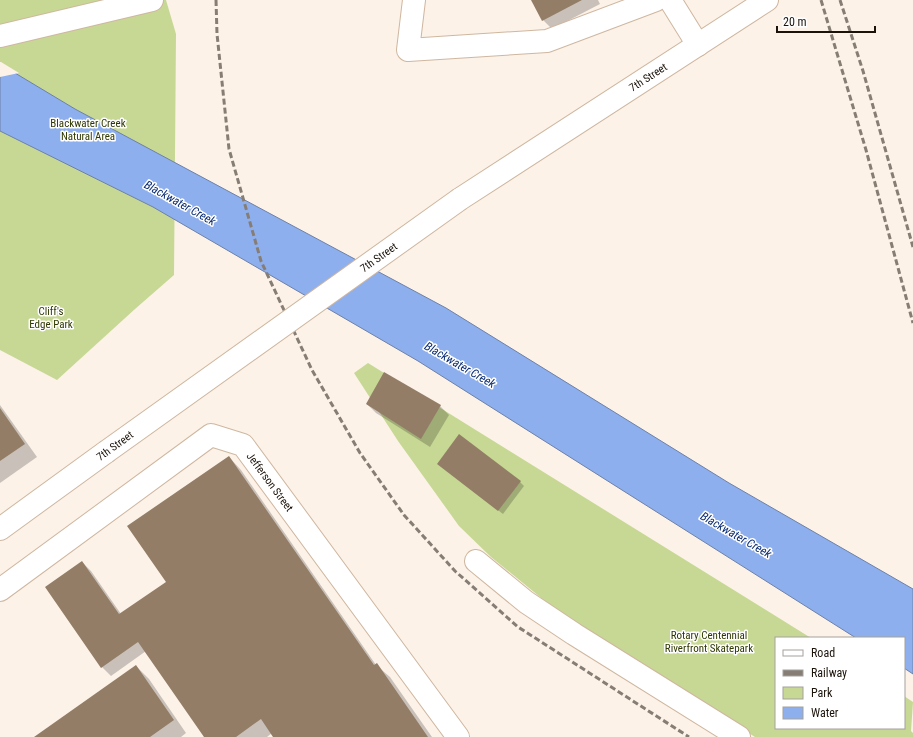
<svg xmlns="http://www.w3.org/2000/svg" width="913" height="737" font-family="'Roboto Condensed',sans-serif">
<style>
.green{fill:#c7d894}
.water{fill:#8eafed;stroke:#6c80a9}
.pier{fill:#fcf2e8}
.shadow{fill:#0003}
.building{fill:#937d67}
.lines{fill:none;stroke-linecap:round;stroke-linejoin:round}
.minor-casing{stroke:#cfb7a0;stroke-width:24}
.major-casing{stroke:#cfb7a0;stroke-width:24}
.minor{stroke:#fff;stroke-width:22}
.major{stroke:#fff;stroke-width:22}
.rail{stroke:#867d74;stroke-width:3;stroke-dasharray:6 3;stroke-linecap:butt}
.minor-bridge-casing{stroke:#cfb7a0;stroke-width:24;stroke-linecap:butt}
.minor-bridge{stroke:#fff;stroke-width:22}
.labels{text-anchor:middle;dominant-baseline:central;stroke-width:3;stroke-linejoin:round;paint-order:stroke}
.street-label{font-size:11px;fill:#1b130a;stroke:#fff}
.park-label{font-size:11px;fill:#2f3800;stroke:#fff}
.water-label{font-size:12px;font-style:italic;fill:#0a2c72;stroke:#fff}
</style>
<rect width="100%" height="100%" fill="#fcf2e8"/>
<!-- green -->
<g class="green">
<path d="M0,0H166L176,34L174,275L135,309L57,380L0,350Z"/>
<path d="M368,363L811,638H776V728H904V696L913,702L911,731L913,733V737H755L567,619L491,557L459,526L398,441L354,373Z"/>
</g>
<!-- water -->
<path class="water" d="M0,64L75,109L446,308L729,483L913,589V674L904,668V638H856L418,361L153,207L0,131Z"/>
<!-- pier -->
<path class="pier" d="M0,62H1L19,73L0,77Z"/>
<!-- shadow -->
<g class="shadow">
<path d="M532,0H598L600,4L552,29L543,20Z"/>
<path d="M367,404L440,406L449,415L430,447L376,413Z"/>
<path d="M0,405L37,457L0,483Z"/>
<path d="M229,457L241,470L376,665L390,677L432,737H275L272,733L267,737H205L146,651L111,676L102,667L82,562L91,571L121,614L167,582Z"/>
<path d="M438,464L520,482L524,486L503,514Z"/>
<path d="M136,666L149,679L186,733L181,737H35Z"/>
</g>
<!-- building -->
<g class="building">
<path d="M531,0H582L542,21Z"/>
<path d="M384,372L441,405L421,439L366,404Z"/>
<path d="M0,408L25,444L0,461Z"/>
<path d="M459,434L521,481L498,511L437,464Z"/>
<path d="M229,456L374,665L377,663L428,737H273L261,719L236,737H204L138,642L101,668L45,587L82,561L119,614L166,582L127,526Z"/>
<path d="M136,665L174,720L150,737H34Z"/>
</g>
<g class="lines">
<!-- minor casing -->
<g class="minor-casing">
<g id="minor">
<path d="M414,0L408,50L547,41L656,0"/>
<path d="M670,0L698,45"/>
<path id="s1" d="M460,199L767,0"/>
<path d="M0,529L106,452"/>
<path d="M476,561L526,602L574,634L739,737"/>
<path id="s2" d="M0,590L211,435L243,445L458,737"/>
</g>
</g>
<!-- major casing -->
<g class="major-casing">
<path id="major" d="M0,36L152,0"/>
</g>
<!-- minor -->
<use href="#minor" class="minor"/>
<!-- major -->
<use href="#major" class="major"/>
<!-- rail -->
<g class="rail">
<path d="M216,0L217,34L229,149L261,261L312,370L360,453L404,515L455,571L518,627L689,737"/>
<path d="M821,0L866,150L913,323"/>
<path d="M840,0L863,71L913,247"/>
</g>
<!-- minor-bridge casing -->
<g class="minor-bridge-casing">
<g id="minor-bridge">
<path id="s3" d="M106,452L460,199"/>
</g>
</g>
<!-- minor-bridge -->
<use href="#minor-bridge" class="minor-bridge"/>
</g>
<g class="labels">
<!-- street labels -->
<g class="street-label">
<text stroke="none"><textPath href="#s1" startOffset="224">7th Street</textPath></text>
<text stroke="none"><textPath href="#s3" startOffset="335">7th Street</textPath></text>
<text transform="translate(115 446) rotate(-36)">7th Street</text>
<text stroke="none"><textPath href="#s2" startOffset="341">Jefferson Street</textPath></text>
</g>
<!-- park labels -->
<g class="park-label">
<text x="88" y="123">Blackwater Creek<tspan x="88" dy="13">Natural Area</tspan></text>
<text x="51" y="311">Cliff's<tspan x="51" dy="13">Edge Park</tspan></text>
<text x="709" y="635">Rotary Centennial<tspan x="709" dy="13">Riverfront Skatepark</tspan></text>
</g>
<!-- water labels -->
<g class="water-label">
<text transform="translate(180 203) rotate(29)">Blackwater Creek</text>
<text transform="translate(460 365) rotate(30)">Blackwater Creek</text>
<text transform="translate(736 535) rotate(30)">Blackwater Creek</text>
</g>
</g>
<!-- legend -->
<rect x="775" y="637" width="130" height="92" fill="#ffffff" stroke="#a4a19d"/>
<rect x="783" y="650" width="20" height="6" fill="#ffffff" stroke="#a4a19d"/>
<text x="811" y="657" font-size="12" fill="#1b130a">Road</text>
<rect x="783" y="670" width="20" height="6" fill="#867d74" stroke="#a4a19d"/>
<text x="811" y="677" font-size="12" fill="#1b130a">Railway</text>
<rect x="783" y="687" width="20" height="12" fill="#c7d894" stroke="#a4a19d"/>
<text x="811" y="697" font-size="12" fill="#1b130a">Park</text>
<rect x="783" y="707" width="20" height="12" fill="#8eafed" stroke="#a4a19d"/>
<text x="811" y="717" font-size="12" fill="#1b130a">Water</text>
<!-- scale -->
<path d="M777 26v6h98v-6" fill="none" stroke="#1b130a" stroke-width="2"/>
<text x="783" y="26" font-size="12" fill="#1b130a" stroke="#ffffff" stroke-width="3" paint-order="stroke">20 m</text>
</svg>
